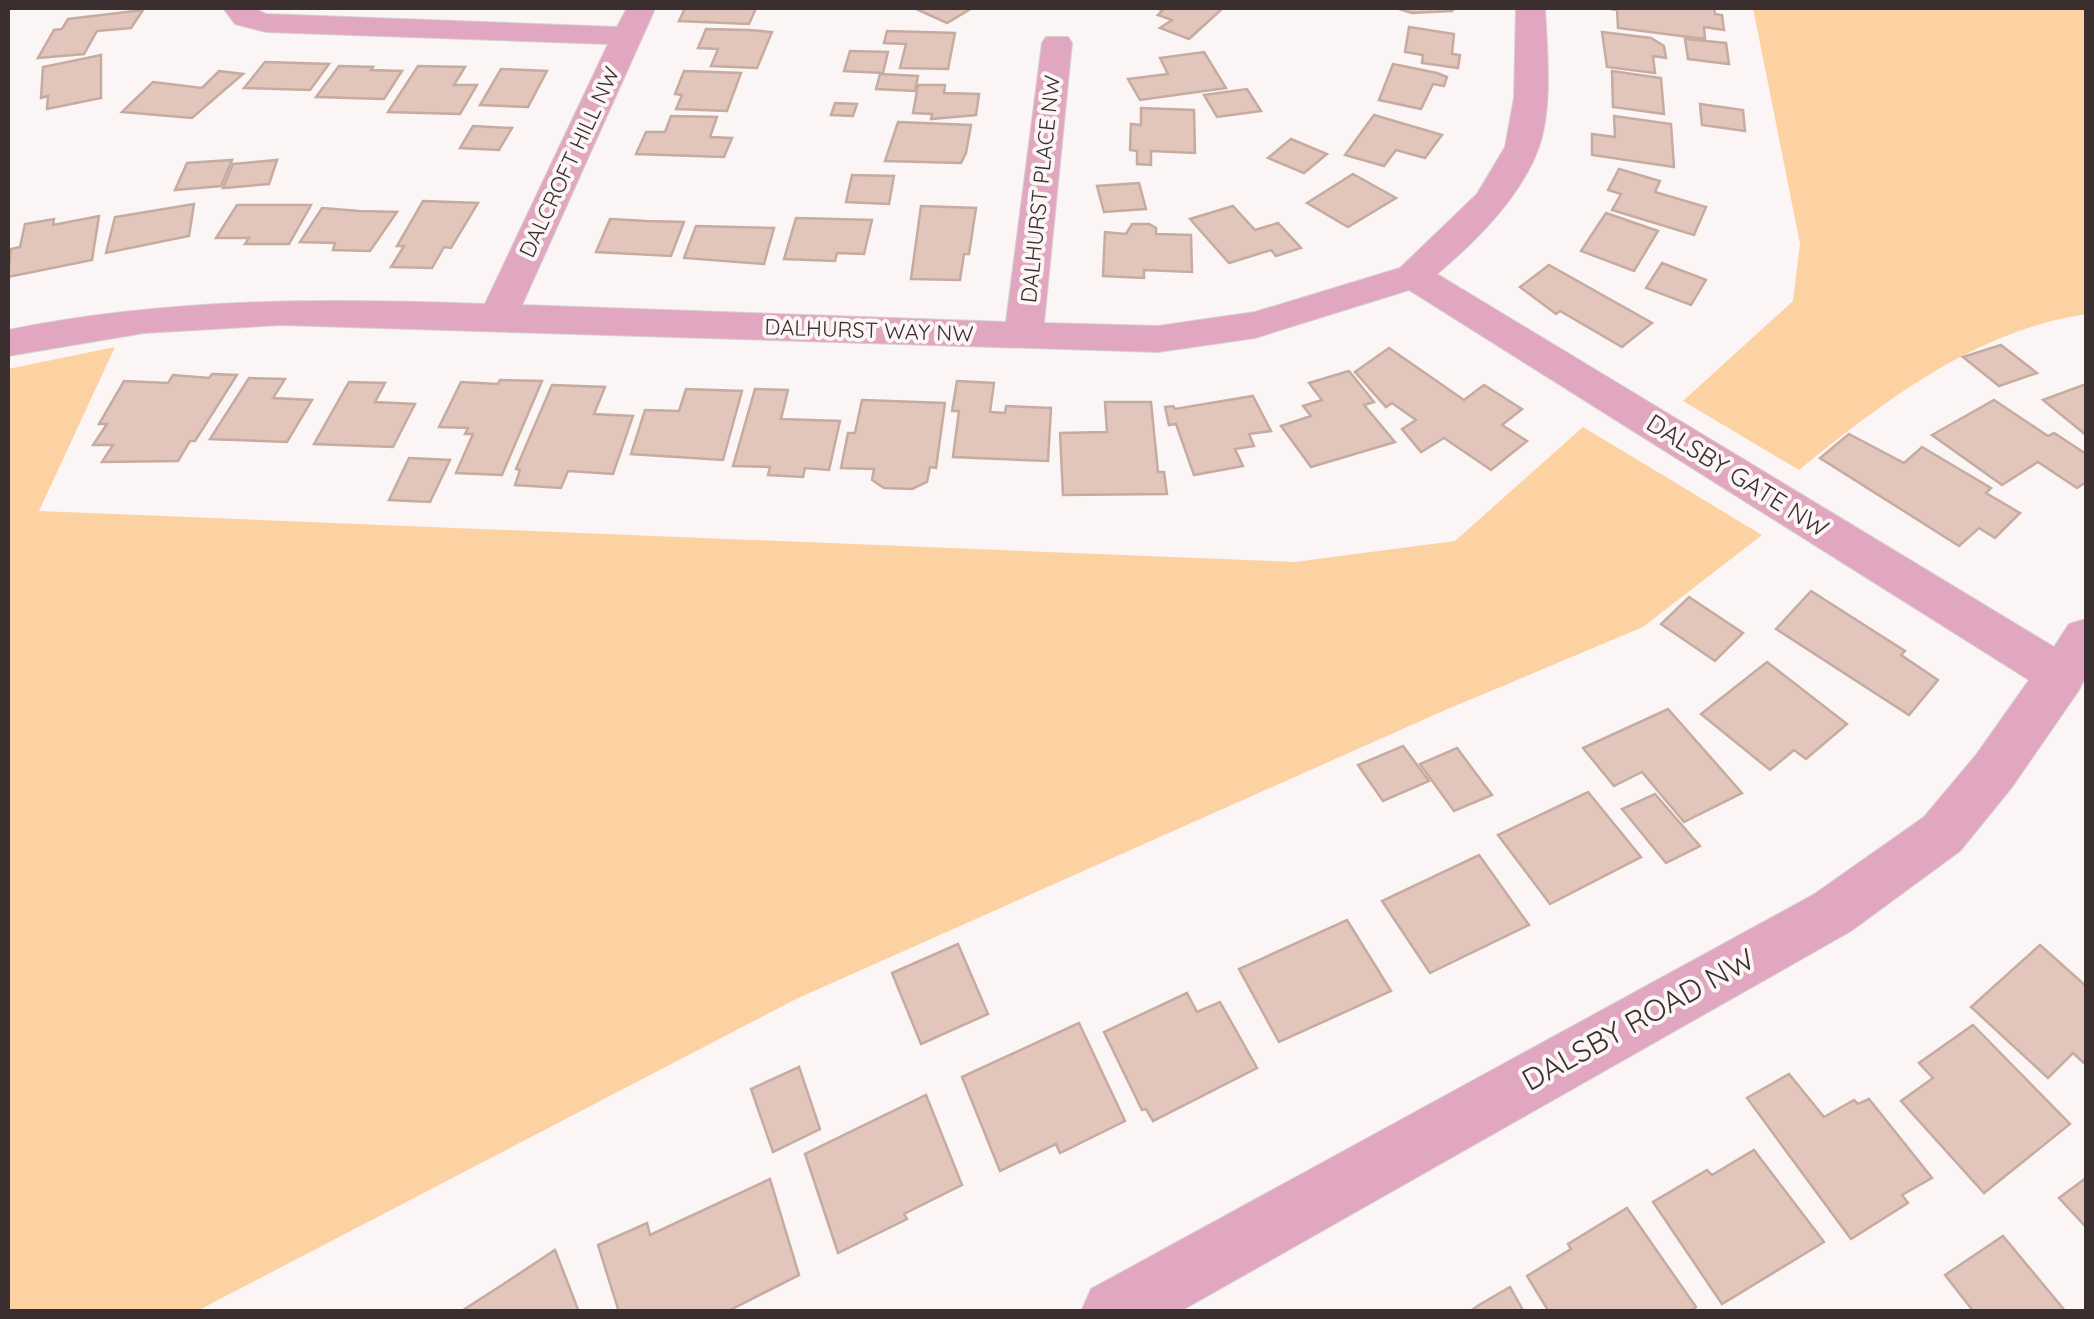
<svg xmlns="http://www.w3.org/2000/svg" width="2094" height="1319" font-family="Quicksand,sans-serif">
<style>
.green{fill:#fcd2a2}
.building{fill:#e2c6bb;stroke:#c6aba0;stroke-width:2.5}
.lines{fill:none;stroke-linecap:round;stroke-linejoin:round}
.minor-casing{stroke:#d8d1d1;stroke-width:2}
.minor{fill:#e2a7c0;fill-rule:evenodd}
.labels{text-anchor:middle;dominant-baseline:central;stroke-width:8;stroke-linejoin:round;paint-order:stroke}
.far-street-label{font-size:22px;fill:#3a2e2e;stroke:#fbf5f5}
.street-label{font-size:25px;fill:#3a2e2e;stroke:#fbf5f5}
.near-street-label{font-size:30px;fill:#3a2e2e;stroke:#fbf5f5}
</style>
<rect width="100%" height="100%" fill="#fbf5f5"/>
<!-- green -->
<g class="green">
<path d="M1753,8H2086V314C1975,331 1884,401 1799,470L1683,401L1793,301L1800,244Z"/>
<path d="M115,347L39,511L1295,562L1455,541L1583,427L1762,535L1643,627L1443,711L796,999L197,1311H8V369Z"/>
</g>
<!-- building -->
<g class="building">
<path d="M685,8H756L749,24L679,21Z"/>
<path d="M914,8H972L947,23Z"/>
<path d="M1155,8H1223L1189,39L1160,28L1172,20L1158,15L1163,10Z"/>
<path d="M1396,8H1455L1452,11L1412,13Z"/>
<path d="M1714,8L1715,14L1722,15L1724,30L1704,27L1705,39L1618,28L1617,10L1605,8Z"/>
<path d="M143,10L131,28L97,31L84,54L38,58L54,30L62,29L68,19Z"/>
<path d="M1409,27L1454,34L1452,54L1460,55L1458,68L1422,63L1423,55L1405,52Z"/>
<path d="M706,29L749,30L772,32L757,68L711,66L718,49L698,48Z"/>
<path d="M887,31L955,33L948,69L900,68L906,44L884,43Z"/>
<path d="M1602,32L1651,38L1664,46L1666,58L1653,56L1655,73L1607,67Z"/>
<path d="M1685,39L1726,43L1729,64L1688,59Z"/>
<path d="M850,51L888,52L883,73L844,71Z"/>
<path d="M1204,52L1226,88L1140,100L1128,79L1168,74L1160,58Z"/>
<path d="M101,55V98L47,109L48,96L41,98L43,67Z"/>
<path d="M265,62L329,64L310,90L244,88Z"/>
<path d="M1393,64L1437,73L1447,77L1444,86L1433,84L1421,109L1379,100Z"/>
<path d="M339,66L373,67L371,70L402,71L384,99L316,97Z"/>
<path d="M418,66L465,67L454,85H477L460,114L388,112Z"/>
<path d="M501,69L547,71L528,107L480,105Z"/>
<path d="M219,71L243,74L192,118L122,112L153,82L202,88Z"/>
<path d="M684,71L741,73L727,111L676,109L682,95L675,94Z"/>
<path d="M1612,71L1661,78L1664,114L1613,107Z"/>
<path d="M880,74L918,76L915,91L876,89Z"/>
<path d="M918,85H945L944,93L979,94L976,115L931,119L932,114L913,113Z"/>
<path d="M1247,89L1261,111L1217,117L1204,95Z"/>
<path d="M835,103L857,104L853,116L831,115Z"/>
<path d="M1700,104L1743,110L1745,131L1702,125Z"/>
<path d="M1141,108L1194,110L1195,153L1151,151V165L1137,164V151L1130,150L1131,124L1141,125Z"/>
<path d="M1374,115L1442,135L1425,158L1396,150L1384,166L1345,155Z"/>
<path d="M671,116L717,117L710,137L732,138L724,157L636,154L646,132H665Z"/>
<path d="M1614,116L1671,124L1674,167L1592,155V134L1615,137Z"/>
<path d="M898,122L971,125L966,153L961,163L885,161Z"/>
<path d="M473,126L512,128L499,150L460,148Z"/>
<path d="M1291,139L1327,154L1304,173L1268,158Z"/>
<path d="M232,160L221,186L175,190L187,163Z"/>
<path d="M277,160L269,184L223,188L233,164Z"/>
<path d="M1619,169L1660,181L1655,192L1706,207L1694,235L1612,210L1621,194L1608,190Z"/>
<path d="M1353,174L1396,198L1348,227L1307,203Z"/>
<path d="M852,175L894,176L889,204L846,202Z"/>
<path d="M1139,183L1146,209L1104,212L1097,186Z"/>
<path d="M423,201L478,203L451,248L444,247L432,268L391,267L404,246H397Z"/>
<path d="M194,204L189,236L106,253L115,217Z"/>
<path d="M237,205H311L289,244H245L249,238H216Z"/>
<path d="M921,206L976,208L969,254H964L960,280L911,279Z"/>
<path d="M1233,206L1255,230L1278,223L1301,248L1276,256L1271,250L1229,263L1190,219Z"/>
<path d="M322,208L359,211L397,212L370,251L333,250L335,243L300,242Z"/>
<path d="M1606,213L1658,231L1634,271L1581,251Z"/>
<path d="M99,216L92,260L8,277L11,249L20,247L25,224L54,219L53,225Z"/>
<path d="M796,218L872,220L864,254L837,253L835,261L784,259Z"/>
<path d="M610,219L647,221L684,222L671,256L596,252Z"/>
<path d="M1132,224H1149L1156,228V234L1191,235L1192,272L1144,270V278L1103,276L1105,232L1126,234Z"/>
<path d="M696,226L774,228L764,264L684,258Z"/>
<path d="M1662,263L1706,280L1691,305L1646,288Z"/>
<path d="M1549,265L1574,279L1652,323L1622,347L1560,311L1556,314L1520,287Z"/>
<path d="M2001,345L2037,373L1999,386L1963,357Z"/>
<path d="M1389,348L1464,400L1484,385L1522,409L1502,425L1527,441L1491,470L1444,438L1421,452L1402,429L1416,420L1392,403L1386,407L1355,372Z"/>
<path d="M1349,371L1374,402L1364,405L1395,442L1311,467L1281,426L1311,416L1303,406L1322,400L1309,383Z"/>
<path d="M212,374L237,375L195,441H190L178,461L102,462L113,445H93L107,424H99L124,381L168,383L173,375L209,378Z"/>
<path d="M249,378L285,379L273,398L312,400L287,442L210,439Z"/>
<path d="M500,380L542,381L502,475L456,473L473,434H465L468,428L439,427L461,382L498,384Z"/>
<path d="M957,381L994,383L990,412L1005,413L1006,406L1051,408L1048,461L953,457L959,411H952Z"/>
<path d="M349,382L385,383L375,402L415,404L393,447L314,444Z"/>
<path d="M2086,384V435L2043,400Z"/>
<path d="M552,385L605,387L594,414L633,416L613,474L568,471L561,488L515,485L520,470L516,469Z"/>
<path d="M686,389L742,391L723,460L631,454L645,410L679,411Z"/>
<path d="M755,389L788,390L781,419L840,421L829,470L805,468L803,477L768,475L770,467L733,466Z"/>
<path d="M1253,396L1271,431L1249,434L1254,446L1235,449L1243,466L1194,475L1176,424L1169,425L1165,407L1173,406L1175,409Z"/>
<path d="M862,400L945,403L936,468L930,467L927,482L912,489L884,488L872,480L874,469L841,468L848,433H855Z"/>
<path d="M1994,400L2048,436L2054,433L2086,454V482L2077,488L2038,462L2002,485L1932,435Z"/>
<path d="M1105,402H1151L1158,472H1164L1167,494L1063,495L1060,433L1107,432Z"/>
<path d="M1849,434L1904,463L1922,447L1991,488L1986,493L2020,513L1995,538L1979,528L1959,546L1820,458Z"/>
<path d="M409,458L450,460L430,502L389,500Z"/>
<path d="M1811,591L1905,651L1901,655L1938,680L1909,715L1776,629Z"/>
<path d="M1689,597L1743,633L1715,661L1661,624Z"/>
<path d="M1767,662L1847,724L1806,759L1794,750L1770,770L1701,714Z"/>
<path d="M1668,709L1742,793L1684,822L1642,772L1614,786L1583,748Z"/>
<path d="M1403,746L1429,781L1383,801L1358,765Z"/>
<path d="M1457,748L1492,795L1454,811L1420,764Z"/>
<path d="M1588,792L1641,857L1550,904L1498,835Z"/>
<path d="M1655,794L1700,846L1666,863L1622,809Z"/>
<path d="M1479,855L1529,925L1430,973L1382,901Z"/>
<path d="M1347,920L1391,991L1279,1042L1239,969Z"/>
<path d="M958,944L988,1014L921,1044L892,973Z"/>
<path d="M2040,945L2086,986V1065L2073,1053L2048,1078L1971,1007Z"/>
<path d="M1187,993L1197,1012L1220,1002L1257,1068L1153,1121L1146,1109L1142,1110L1104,1032Z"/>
<path d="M1079,1023L1125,1121L1060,1153L1056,1144L1000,1171L962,1077Z"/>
<path d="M1973,1025L2070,1124L1984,1193L1901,1101L1933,1078L1919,1063Z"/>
<path d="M799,1067L820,1129L773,1152L751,1089Z"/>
<path d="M1789,1074L1824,1117L1854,1100L1858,1104L1869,1099L1932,1178L1902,1195L1908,1203L1851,1239L1747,1098Z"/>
<path d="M926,1095L962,1185L904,1214L907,1219L838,1253L805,1154Z"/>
<path d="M1754,1150L1824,1242L1722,1304L1653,1202L1707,1170L1712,1175Z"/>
<path d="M2086,1178V1227L2059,1198Z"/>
<path d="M770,1179L799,1275L726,1312H619L598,1245L647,1223L650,1235Z"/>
<path d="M1627,1208L1696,1307L1689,1312H1549L1527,1276L1571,1249L1568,1244Z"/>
<path d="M2003,1236L2066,1312H1974L1945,1275Z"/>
<path d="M555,1250L579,1312H460L502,1285Z"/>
<path d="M1510,1287L1524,1312H1469L1479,1305Z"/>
</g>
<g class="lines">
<!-- minor casing -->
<g class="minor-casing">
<path id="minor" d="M223,8H253L266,14L617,27L627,8H651L654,11L522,305L1006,322L1042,43L1046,37H1068L1072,43L1044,323L1158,326L1255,312L1400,268L1477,194L1505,147L1514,98L1516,8H1545C1547,50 1553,106 1539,147C1521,197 1476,241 1437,274L2054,647L2069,624L2086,619V676L2079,690L2012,787L1960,851L1851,931L1179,1312H1081L1091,1289L1813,895L1924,817L1976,755L2029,680L1409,290L1255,338L1158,352L282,325L144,333L8,356V330C166,298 324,298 485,304L608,44L266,32L235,24Z"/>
</g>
<!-- minor -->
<use href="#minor" class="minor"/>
</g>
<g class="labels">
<!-- far-street labels -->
<g class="far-street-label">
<text transform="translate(569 162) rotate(-65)">DALCROFT HILL NW</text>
<text transform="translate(1040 189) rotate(-84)">DALHURST PLACE NW</text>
<text transform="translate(869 330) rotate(2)">DALHURST WAY NW</text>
</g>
<!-- street labels -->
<g class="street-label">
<text transform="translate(1738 475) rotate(32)">DALSBY GATE NW</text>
</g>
<!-- near-street labels -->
<g class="near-street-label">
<text transform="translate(1638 1019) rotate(-29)">DALSBY ROAD NW</text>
</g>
</g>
<!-- border -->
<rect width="2094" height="1319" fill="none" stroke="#3a2e2e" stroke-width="20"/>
</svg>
